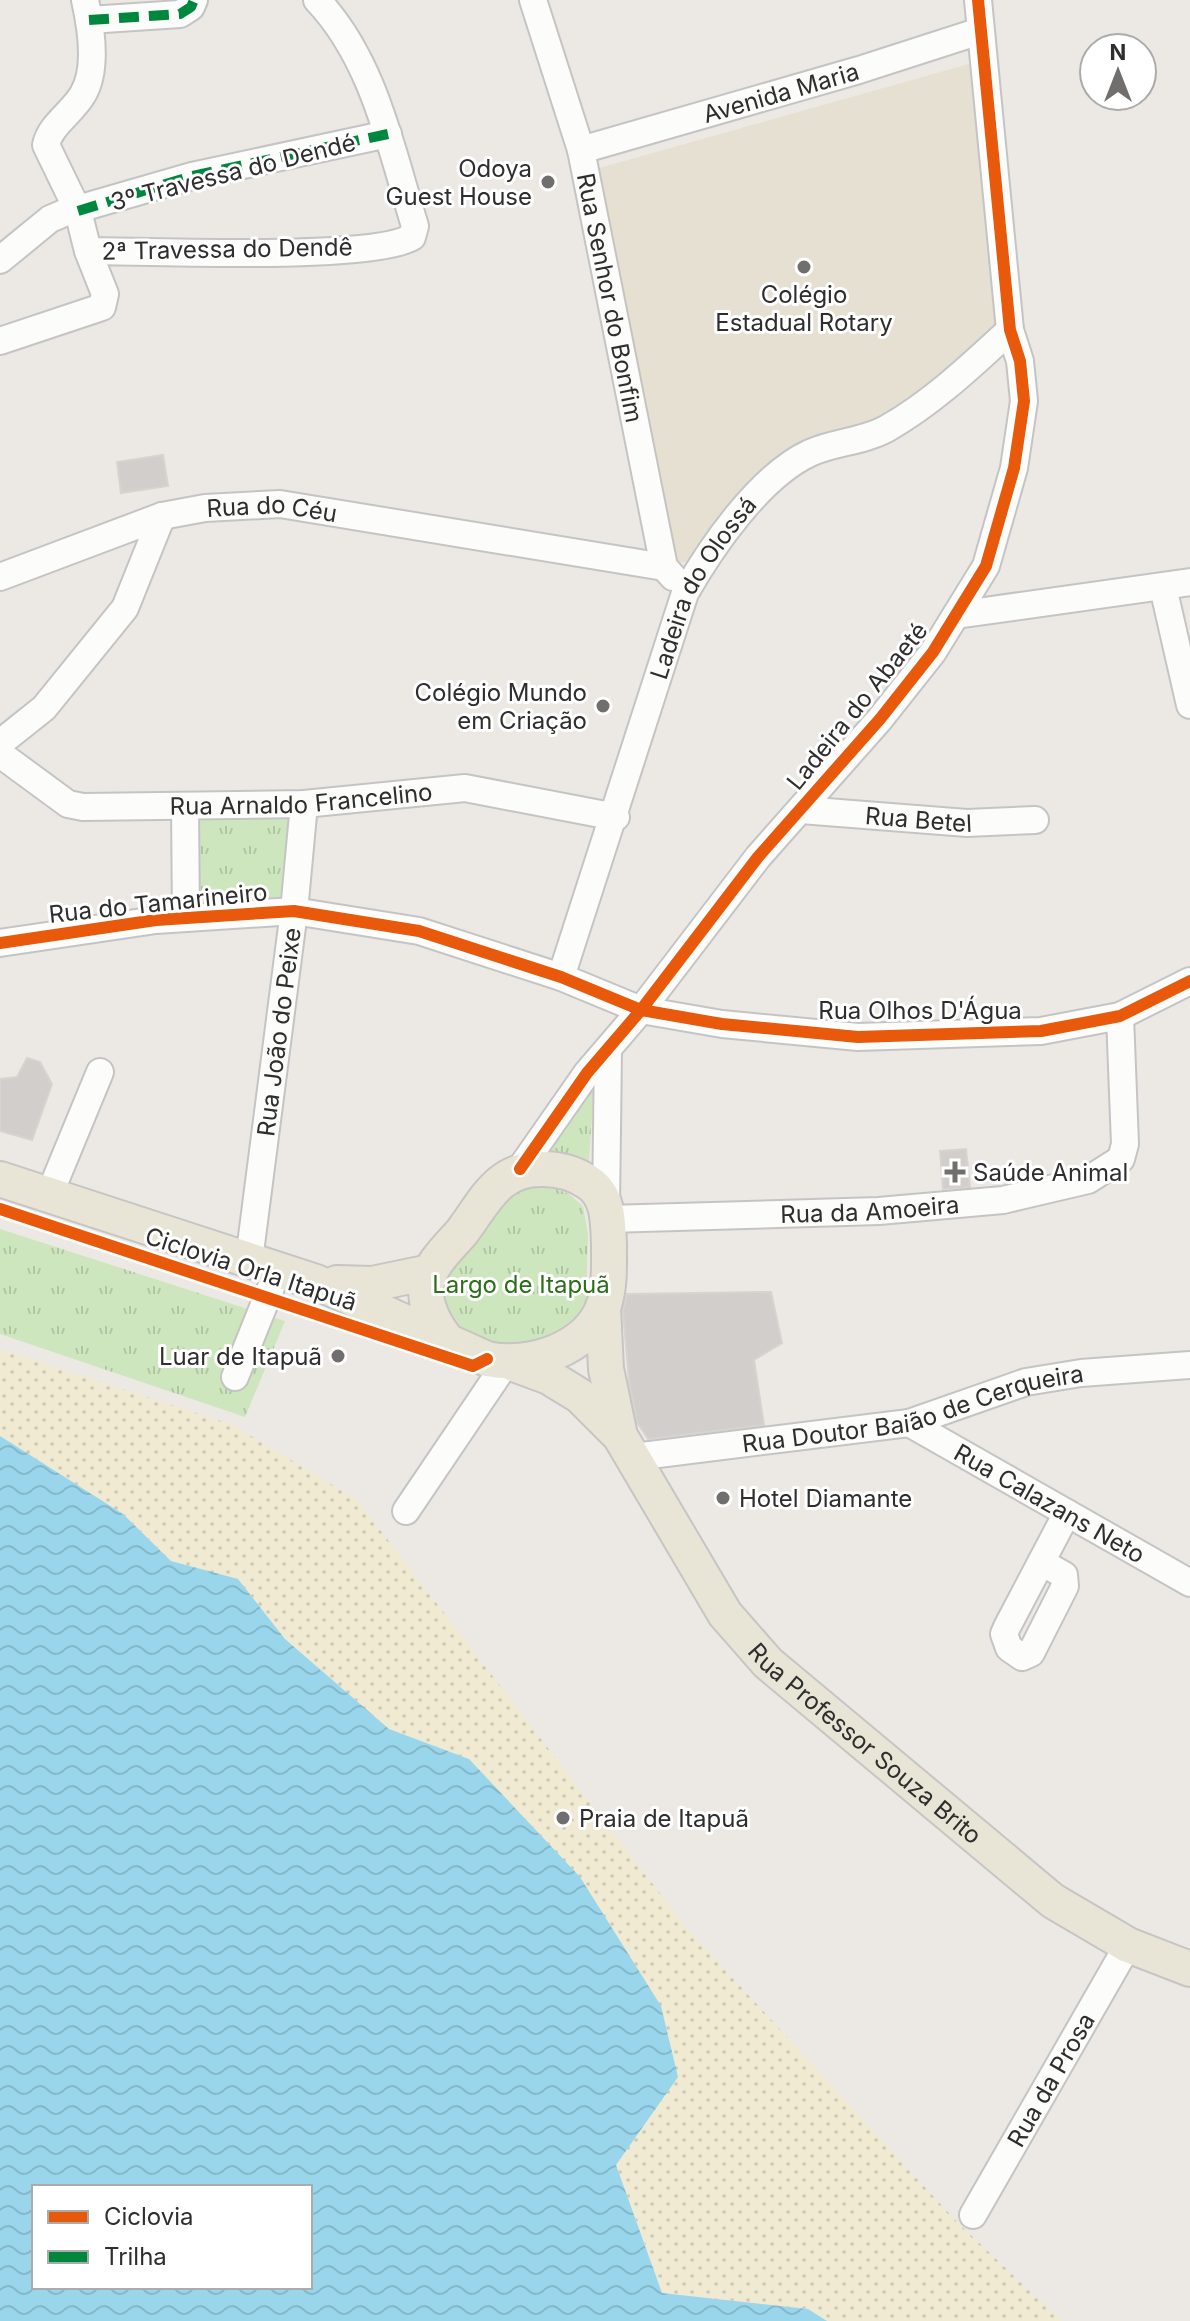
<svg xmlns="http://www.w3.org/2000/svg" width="1190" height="2321" font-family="Inter,sans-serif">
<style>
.education{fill:#e6e0d3}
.grass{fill:url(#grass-tufts)}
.sand{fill:url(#sand-dots)}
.water{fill:url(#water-waves);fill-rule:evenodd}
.building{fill:#d1cecb;stroke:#d7d4d0;stroke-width:2}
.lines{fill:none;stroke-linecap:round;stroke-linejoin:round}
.minor-casing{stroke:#c5c4c5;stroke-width:30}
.major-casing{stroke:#c6c5c4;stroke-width:38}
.minor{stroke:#fcfcfb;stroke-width:26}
.major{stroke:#e8e4d6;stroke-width:34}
.quiet{stroke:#00873e;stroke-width:10;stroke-dasharray:20 10;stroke-linecap:butt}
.cycleway-casing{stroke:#fff;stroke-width:17}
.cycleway{stroke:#e8590c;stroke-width:12}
.poi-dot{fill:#706f6e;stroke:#fff;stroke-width:3}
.labels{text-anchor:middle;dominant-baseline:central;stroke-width:6;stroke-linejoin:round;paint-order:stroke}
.street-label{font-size:24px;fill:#2e2e2e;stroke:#fff}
.poi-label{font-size:24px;fill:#2e2e2e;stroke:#fff;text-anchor:end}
.park-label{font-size:24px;fill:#2c6e1b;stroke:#fff}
</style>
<defs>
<pattern id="grass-tufts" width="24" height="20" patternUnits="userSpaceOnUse" patternTransform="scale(2)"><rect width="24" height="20" fill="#cee6be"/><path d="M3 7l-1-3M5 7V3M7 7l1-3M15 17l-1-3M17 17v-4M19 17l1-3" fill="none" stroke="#b1c6a4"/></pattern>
<pattern id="sand-dots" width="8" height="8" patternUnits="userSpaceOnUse" patternTransform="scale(2)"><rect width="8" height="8" fill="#f0ead3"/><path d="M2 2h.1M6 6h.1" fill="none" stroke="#cec9b5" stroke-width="1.8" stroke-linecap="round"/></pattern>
<pattern id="water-waves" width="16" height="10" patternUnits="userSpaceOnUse" patternTransform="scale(2)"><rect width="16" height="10" fill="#99d6ec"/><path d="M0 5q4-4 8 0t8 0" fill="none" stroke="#84b8cb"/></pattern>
</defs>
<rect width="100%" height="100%" fill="#ece8e4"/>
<!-- education -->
<path class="education" d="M983,60L1010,330L955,381L800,459L692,560L664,567L585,172Z"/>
<!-- grass -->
<g class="grass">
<path d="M296,813L286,903H196L192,821Z"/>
<path d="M588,1084L594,1087L588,1175L535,1158Z"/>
<path d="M545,1185L569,1194L583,1206L588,1234L586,1307L569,1336L500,1348L462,1330L441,1302V1288L489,1219L520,1190Z"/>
<path d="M0,1229L285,1321L245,1417L0,1334Z"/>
</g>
<!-- sand -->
<path class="sand" d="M0,1349L233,1425L357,1500L685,1926L957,2222L1062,2321H827L808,2309L663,2293L616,2165L678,2076L469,1759L389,1729L285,1639L238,1579L171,1561L123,1514L0,1436Z"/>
<!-- water -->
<path class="water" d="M0,1436L123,1514L171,1561L238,1579L285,1639L389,1729L469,1759L580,1877L661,2006L678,2077L616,2165L662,2293L808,2309L827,2321H0ZM34,2187H310V2287H34Z"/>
<!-- building -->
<g class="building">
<path d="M163,455L168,486L121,493L117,462Z"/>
<path d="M27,1058L40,1062L52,1084L32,1140L0,1131V1079L17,1077Z"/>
<path d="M966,1149L970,1187L943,1189L940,1151Z"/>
<path d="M771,1292L782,1343L754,1360L764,1425L648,1439L637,1422L629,1381L623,1311L627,1294Z"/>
</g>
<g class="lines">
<!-- minor casing -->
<g class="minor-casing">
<g id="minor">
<path d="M85,0C91,27 98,69 83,94C73,112 50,125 46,145L78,211L88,251C147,251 373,261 412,237L415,226C391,149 374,60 317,0"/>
<path id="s1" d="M533,0L581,150L664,567L673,577"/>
<path d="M89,20L180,14L191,7L194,0"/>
<path id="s2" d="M581,150L859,70L980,31"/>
<path d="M0,260L50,219L64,213L192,176L388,134"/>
<path d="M0,341L102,307L105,294L88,251"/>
<path id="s3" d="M0,577L162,516L205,508L280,504L664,567"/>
<path d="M1163,587L1190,705"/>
<path d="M956,615L1190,582"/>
<path d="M0,743L44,708L125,608L162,516"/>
<path id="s4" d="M0,754L68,804L83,807L304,804L465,788L616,817"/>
<path d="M185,807L186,918"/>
<path id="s5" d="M801,810L967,823L1035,820"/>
<path d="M0,943L156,920L294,911L419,931L561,977L641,1010L722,1024L858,1037L1041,1031L1120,1016L1190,981"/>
<path id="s6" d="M561,977L685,593C712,546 760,476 810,453C834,442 862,442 886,429C932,403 971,366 1010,330"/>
<path d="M520,1169L587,1073L641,1010L758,857L880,719L933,652L986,566L1014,468L1024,401L1020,361L1010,330L978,0"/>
<path d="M50,1193L100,1072"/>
<path d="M606,1207L608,1050"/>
<path id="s7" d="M608,1219L879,1211L1003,1200L1088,1180L1121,1159L1125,1144L1120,1016"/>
<path id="s8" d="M249,1260L294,911L304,804"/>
<path d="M235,1377L278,1270"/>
<path id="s9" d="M909,1423L1190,1583"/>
<path id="s10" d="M634,1457L909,1423L1026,1382L1081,1373L1190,1365"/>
<path d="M406,1511L506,1363"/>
<path d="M1041,1562L1064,1575L1065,1586L1031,1653L1022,1657L1009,1648L1004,1634L1007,1627L1067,1513"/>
<path id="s11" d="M973,2215L1128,1945"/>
</g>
</g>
<!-- major casing -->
<g class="major-casing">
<g id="major">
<path d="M0,1179L316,1282L487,1359C528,1368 588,1350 604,1305C610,1286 609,1264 609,1244C608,1222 609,1197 589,1183C576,1174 559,1169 543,1169C498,1168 486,1200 462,1232C450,1246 431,1263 427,1282C423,1302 433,1322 445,1338"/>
<path d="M337,1283L372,1284L430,1272"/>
<path d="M603,1307L606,1369L620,1436"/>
<path id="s12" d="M514,1364L549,1377L580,1396L620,1436L725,1614L768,1663L1053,1901L1128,1945L1190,1969"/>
</g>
</g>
<!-- minor -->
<use href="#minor" class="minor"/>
<!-- major -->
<use href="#major" class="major"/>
<!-- quiet -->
<g class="quiet">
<path d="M89,20L180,14L191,7L194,0"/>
<path d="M78,211L192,176L388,134"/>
</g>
<!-- cycleway casing -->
<g class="cycleway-casing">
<g id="cycleway">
<path d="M0,943L156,920L294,911L419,931L561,977L641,1010L722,1024L858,1037L1041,1031L1120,1016L1190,981"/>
<path d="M520,1169L587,1073L641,1010L758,857L880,719L933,652L986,566L1014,468L1024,401L1020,361L1010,330L978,0"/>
<path d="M0,1209L473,1366L487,1359"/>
</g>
</g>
<!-- cycleway -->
<use href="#cycleway" class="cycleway"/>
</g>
<!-- markers -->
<g class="poi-dot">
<circle cx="548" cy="182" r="8"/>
<circle cx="804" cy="267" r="8"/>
<circle cx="603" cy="706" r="8"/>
<path d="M951 1160h8v8h8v8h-8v8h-8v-8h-8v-8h8z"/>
<circle cx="338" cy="1356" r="8"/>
<circle cx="723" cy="1498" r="8"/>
<circle cx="563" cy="1818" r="8"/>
</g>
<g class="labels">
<!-- street labels -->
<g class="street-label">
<text stroke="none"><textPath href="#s2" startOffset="208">Avenida Maria</textPath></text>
<text transform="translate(233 172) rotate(-14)">3º Travessa do Dendé</text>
<text transform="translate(227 249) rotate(-1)">2ª Travessa do Dendê</text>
<text stroke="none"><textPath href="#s1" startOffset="308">Rua Senhor do Bonfim</textPath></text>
<text stroke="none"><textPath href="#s3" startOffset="284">Rua do Céu</textPath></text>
<text stroke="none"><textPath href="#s6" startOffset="416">Ladeira do Olossá</textPath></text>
<text transform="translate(857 706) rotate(-51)">Ladeira do Abaeté</text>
<text stroke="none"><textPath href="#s4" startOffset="318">Rua Arnaldo Francelino</textPath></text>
<text stroke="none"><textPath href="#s5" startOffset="118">Rua Betel</textPath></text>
<text transform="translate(158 903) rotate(-6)">Rua do Tamarineiro</text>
<text x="920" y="1010">Rua Olhos D'Água</text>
<text stroke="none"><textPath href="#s8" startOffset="230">Rua João do Peixe</textPath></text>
<text stroke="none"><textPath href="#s7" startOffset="262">Rua da Amoeira</textPath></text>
<text transform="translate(251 1269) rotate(18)">Ciclovia Orla Itapuã</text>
<text stroke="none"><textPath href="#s10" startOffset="284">Rua Doutor Baião de Cerqueira</textPath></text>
<text stroke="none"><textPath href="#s9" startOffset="162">Rua Calazans Neto</textPath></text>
<text stroke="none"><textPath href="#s12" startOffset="528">Rua Professor Souza Brito</textPath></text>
<text stroke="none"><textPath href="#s11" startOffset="156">Rua da Prosa</textPath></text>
</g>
<!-- poi labels -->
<g class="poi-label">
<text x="532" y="168">Odoya<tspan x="532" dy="28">Guest House</tspan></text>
<text x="804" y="294" text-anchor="middle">Colégio<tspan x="804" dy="28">Estadual Rotary</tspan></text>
<text x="587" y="692">Colégio Mundo<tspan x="587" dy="28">em Criação</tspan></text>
<text x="973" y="1172" text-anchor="start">Saúde Animal</text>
<text x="322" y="1356">Luar de Itapuã</text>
<text x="739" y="1498" text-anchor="start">Hotel Diamante</text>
<text x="579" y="1818" text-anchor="start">Praia de Itapuã</text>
</g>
<!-- park labels -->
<g class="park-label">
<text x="521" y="1284">Largo de Itapuã</text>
</g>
</g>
<!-- legend -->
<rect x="32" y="2185" width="280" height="104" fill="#ffffff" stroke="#ababab" stroke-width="2"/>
<rect x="48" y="2211" width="40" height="12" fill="#e8590c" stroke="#ababab" stroke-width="2"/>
<text x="104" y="2225" font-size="24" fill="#2e2e2e">Ciclovia</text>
<rect x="48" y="2251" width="40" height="12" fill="#00873e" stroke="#ababab" stroke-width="2"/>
<text x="104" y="2265" font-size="24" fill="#2e2e2e">Trilha</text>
<!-- north arrow -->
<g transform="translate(1118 72)"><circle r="38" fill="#ffffff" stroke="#ababab" stroke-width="2"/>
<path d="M0-6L14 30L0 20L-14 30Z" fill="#706f6e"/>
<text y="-12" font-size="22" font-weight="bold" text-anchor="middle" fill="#2e2e2e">N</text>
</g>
</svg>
